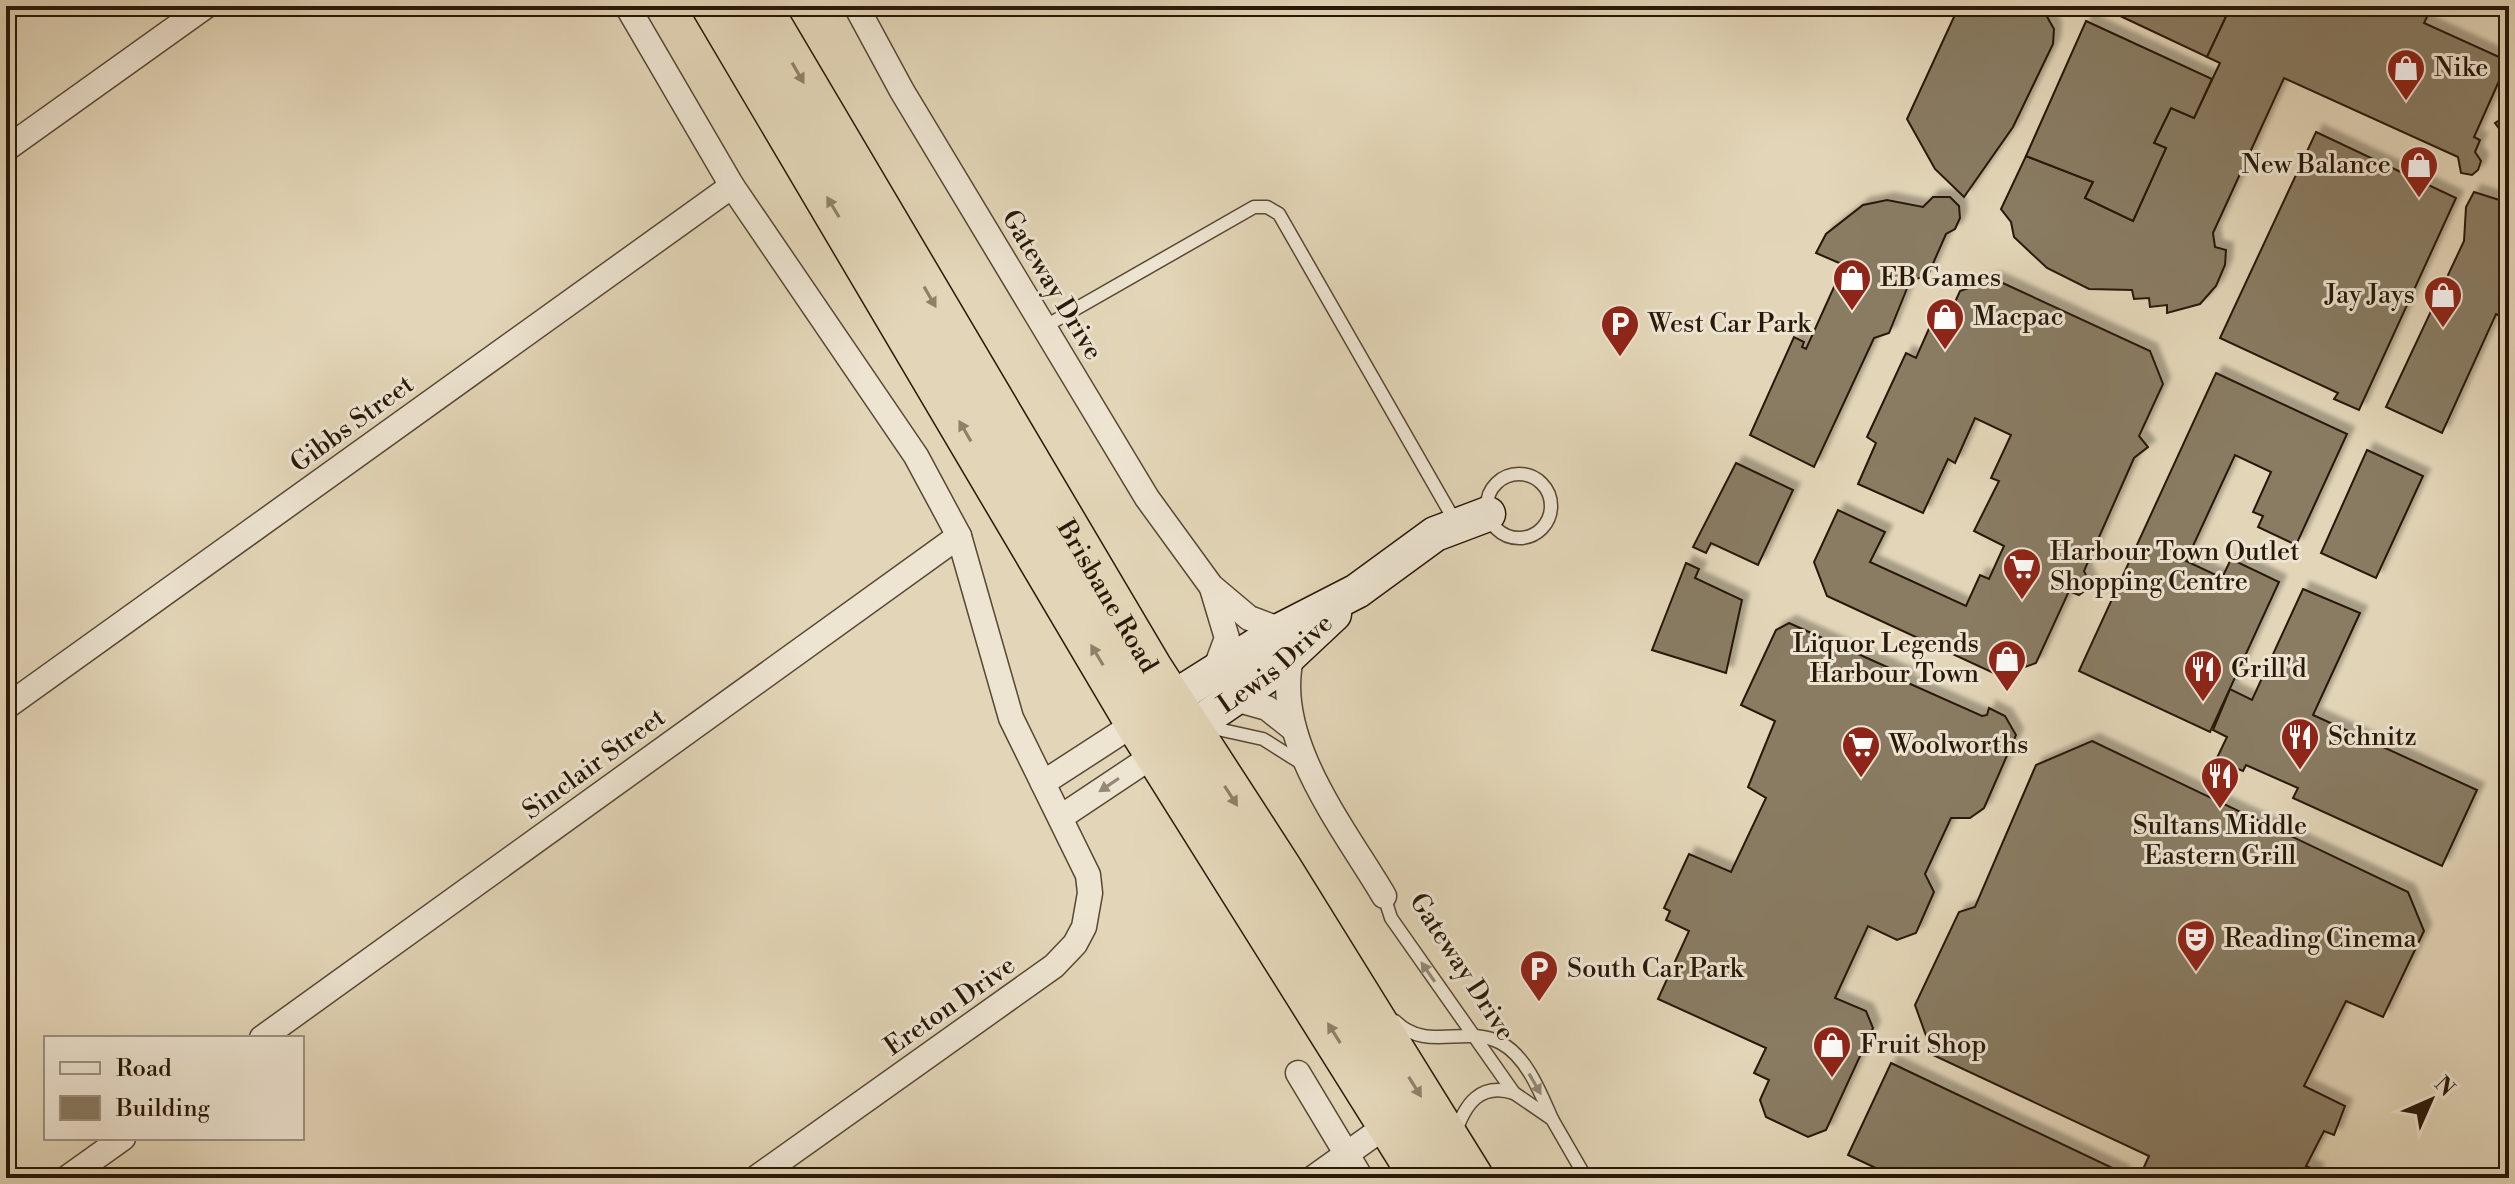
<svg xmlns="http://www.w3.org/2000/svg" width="2515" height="1184" font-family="'Libre Bodoni',serif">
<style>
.building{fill:#897b64;stroke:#281808;stroke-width:2;filter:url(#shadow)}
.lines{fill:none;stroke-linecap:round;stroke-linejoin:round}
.lane-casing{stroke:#574834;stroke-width:15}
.street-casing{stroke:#574834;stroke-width:27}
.secondary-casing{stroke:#281808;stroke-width:37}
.highway-casing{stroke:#281808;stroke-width:47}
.lane{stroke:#ede4d1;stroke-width:12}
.street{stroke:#ede4d1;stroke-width:24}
.secondary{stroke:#ede4d1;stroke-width:34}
.highway{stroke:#e3d6b8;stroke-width:44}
.oneway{fill:#8f8069}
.oneway2{fill:#948877}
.labels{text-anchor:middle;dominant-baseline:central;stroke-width:6;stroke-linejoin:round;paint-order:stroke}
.poi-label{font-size:26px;fill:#281808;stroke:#ede4d1;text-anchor:start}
.street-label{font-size:26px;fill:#281808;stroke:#ede4d1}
</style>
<defs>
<filter id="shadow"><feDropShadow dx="7" dy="-7" stdDeviation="2" flood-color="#0004"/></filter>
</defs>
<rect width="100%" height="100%" fill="#e3d6b8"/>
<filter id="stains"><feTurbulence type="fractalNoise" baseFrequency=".0025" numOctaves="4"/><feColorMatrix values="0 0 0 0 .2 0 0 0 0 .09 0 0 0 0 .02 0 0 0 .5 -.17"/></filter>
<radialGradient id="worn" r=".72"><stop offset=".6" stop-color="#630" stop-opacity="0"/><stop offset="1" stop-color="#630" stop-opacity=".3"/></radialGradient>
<!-- building -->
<g class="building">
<path d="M1959,6H2041L2054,29L2053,44L2013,127L1964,197L1935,169L1907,119Z"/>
<path d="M2099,6H2231L2207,57Z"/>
<path d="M2231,6H2418L2430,11L2424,23L2508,61L2474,137L2480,140L2475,152L2481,161L2478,170L2472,175L2461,173L2458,157L2284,78L2213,233L2215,247L2226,250L2225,265L2216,286L2200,304L2167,313V305L2150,307L2149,298L2134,299L2132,290L2089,289L2047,268L2014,237L2011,222L2001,209L2026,156L2093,182L2085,198L2133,221L2166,148L2154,143L2171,108L2194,118L2220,63L2207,57Z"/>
<path d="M2086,21L2212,79L2194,118L2171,108L2154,143L2166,148L2133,221L2085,198L2093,182L2026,156Z"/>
<path d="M2509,114V142L2495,123Z"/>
<path d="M2316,132L2456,198L2359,410L2334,399L2338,393L2220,338Z"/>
<path d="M2474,192L2509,203V320L2496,314L2442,433L2386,407L2464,241L2466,207Z"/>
<path d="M1933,197H1950L1959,206L1960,218L1955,229L1946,234L1928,275L1910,281L1889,333L1874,338L1814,467L1750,435L1794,337L1804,342L1802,347L1806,349L1844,265L1816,253L1826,234L1863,205L1887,200L1923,207Z"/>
<path d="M1994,279L2150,351L2163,384L2139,436L2148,447L2134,458L2084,571L2091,586L2079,595L2069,591L2036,663L2000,676L1827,596L1814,562L1838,510L1885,532L1870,562L1966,606L1980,575L1989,579L2004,546L1974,531L1999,481L1991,478L2011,435L1975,418L1955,463L1948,459L1923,513L1858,484L1876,443L1867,437L1906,353L1916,358L1935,315L1947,320L1960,291Z"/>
<path d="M2216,373L2347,434L2296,545L2258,527L2263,516L2253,512L2271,472L2235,455L2186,561L2222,578L2231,559L2279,582L2210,732L2079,671Z"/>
<path d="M2367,450L2423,476L2376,578L2321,553Z"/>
<path d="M1736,463L1793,490L1758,565L1711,543L1706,553L1693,547Z"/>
<path d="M1686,563L1699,569L1695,578L1742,600L1726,673L1652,650Z"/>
<path d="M2303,589L2360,613L2313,715L2477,790L2442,866L2293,798L2298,788L2246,765L2243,771L2216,760L2227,737L2213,730L2230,689L2252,700Z"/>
<path d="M1789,623L1905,675L1908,683L1982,716L1987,715L1989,708L2005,716L2016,735L1984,808L1970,818H1951L1925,874L1934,892L1916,933L1897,940L1868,926L1835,998L1866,1011L1873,1028L1826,1130L1808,1137L1766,1117L1760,1100L1769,1080L1754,1073L1766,1048L1658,999L1689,931L1666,920L1670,911L1664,908L1689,854L1731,872L1766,798L1748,787L1775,721L1741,705L1776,630Z"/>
<path d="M2092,741L2408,892L2424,931L2383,1017L2346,1001L2304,1086L2345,1106L2334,1135L2324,1131L2306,1166L2317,1171L2313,1178H2139L2149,1156L1933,1055L1915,1005L1959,912L1975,907L2036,765Z"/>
<path d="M1891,1063L2123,1173L2121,1178H1897L1848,1155Z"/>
</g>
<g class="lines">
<!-- lane casing -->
<g class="lane-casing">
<g id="lane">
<path d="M1044,327L1254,207H1267L1279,214L1456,523"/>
<circle cx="1519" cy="506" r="32"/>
<path d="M1204,726L1263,739L1301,763"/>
<path d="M1384,896L1391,918L1514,1093L1552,1119L1586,1178"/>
<path d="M1395,1021C1427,1053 1465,1024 1501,1043C1527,1057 1541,1094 1552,1119"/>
<path d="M1455,1134C1465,1104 1480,1082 1514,1093"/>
</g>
</g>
<!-- street casing -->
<g class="street-casing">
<g id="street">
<path d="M627,6L732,186L916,456L959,536L1011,718L1088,875L1090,893L1084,927L1075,944L1054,966L756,1178"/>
<path d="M856,6L902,91L1147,498L1211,586L1249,618L1281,630"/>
<path d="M6,149L206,6"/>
<path d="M1212,588L1227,638L1215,670"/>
<path d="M1292,655C1270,737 1344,828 1384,896"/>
<path d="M1235,699L1267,708L1291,727"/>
<path d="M6,707L732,186"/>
<path d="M1043,783L1137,722"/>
<path d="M1061,817L1157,753"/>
<path d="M262,1038L959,536"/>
<path d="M1298,1073L1361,1178"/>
<path d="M67,1178L123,1138"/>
<path d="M1313,1178L1390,1123"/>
</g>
</g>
<!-- secondary casing -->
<g class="secondary-casing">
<g id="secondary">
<path d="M1151,712L1281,630L1357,591L1435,534L1488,514"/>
<path id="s1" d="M1168,744L1271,673L1334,614"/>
</g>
</g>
<!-- highway casing -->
<g class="highway-casing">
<g id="highway">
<path d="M714,6L1137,722L1423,1178"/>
<path id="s2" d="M758,6L1150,669L1280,870L1471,1178"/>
</g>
</g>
<!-- lane -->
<use href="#lane" class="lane"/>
<!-- street -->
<use href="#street" class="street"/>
<!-- secondary -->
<use href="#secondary" class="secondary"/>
<!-- highway -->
<use href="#highway" class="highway"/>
</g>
<!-- one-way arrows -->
<defs><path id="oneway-solid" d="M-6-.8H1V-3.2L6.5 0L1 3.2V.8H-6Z" transform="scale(2)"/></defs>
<g class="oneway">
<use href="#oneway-solid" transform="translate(798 73) rotate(60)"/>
<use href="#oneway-solid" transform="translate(833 207) rotate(-121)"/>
<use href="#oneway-solid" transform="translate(930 297) rotate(60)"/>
<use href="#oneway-solid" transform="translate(965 431) rotate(-120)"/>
<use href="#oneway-solid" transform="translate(1097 655) rotate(-121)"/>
<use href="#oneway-solid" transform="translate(1231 796) rotate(57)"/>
<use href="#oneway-solid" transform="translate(1334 1033) rotate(-122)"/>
<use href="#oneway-solid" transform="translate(1415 1087) rotate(58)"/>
</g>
<g class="oneway2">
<use href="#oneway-solid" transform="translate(1109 785) rotate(146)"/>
<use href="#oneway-solid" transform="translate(1428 972) rotate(-125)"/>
<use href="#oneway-solid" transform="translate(1535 1084) rotate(60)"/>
</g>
<!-- icons -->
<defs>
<g id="shop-pin" transform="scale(2)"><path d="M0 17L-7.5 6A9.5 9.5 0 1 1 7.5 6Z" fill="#8f2418" stroke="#ede4d1"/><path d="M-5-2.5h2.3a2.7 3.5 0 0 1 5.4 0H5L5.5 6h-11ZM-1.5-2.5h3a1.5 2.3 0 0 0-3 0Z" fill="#fff"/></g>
<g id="parking-pin" transform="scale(2)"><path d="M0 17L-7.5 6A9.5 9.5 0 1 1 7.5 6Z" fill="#8f2418" stroke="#ede4d1"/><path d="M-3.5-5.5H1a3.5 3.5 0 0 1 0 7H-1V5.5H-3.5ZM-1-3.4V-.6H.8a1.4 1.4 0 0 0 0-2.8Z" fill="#fff"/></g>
<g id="supermarket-pin" transform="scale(2)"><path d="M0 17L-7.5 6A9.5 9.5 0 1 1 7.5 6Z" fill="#8f2418" stroke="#ede4d1"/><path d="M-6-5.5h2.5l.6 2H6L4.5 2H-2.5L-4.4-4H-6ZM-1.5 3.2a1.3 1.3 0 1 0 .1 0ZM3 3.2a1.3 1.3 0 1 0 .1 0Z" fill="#fff"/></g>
<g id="restaurant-pin" transform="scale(2)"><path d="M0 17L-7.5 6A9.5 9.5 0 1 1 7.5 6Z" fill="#8f2418" stroke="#ede4d1"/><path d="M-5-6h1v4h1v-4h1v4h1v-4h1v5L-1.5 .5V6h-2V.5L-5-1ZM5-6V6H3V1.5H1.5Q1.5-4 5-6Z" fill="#fff"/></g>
<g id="theatre-pin" transform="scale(2)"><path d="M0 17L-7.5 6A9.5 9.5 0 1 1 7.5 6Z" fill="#8f2418" stroke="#ede4d1"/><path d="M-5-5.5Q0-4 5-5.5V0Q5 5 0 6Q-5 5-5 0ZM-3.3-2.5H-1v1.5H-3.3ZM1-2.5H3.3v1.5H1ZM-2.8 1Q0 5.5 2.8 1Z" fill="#fff"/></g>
</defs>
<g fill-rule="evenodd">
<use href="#shop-pin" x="2406" y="68"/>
<use href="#shop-pin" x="2419" y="165"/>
<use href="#shop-pin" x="1852" y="278"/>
<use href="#shop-pin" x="2443" y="295"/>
<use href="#shop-pin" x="1945" y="317"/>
<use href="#parking-pin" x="1620" y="324"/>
<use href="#supermarket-pin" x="2022" y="567"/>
<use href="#shop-pin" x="2007" y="659"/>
<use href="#restaurant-pin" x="2203" y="669"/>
<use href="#restaurant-pin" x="2300" y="737"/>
<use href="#supermarket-pin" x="1861" y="745"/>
<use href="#restaurant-pin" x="2220" y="776"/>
<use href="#theatre-pin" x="2196" y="939"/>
<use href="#parking-pin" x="1539" y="969"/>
<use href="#shop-pin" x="1832" y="1045"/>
</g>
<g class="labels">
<!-- poi labels -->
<g class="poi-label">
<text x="2434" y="68">Nike</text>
<text x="2391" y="165" text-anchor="end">New Balance</text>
<text x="1880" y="278">EB Games</text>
<text x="2415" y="295" text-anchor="end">Jay Jays</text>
<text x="1973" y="317">Macpac</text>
<text x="1648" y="324">West Car Park</text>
<text x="2050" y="552">Harbour Town Outlet<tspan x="2050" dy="30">Shopping Centre</tspan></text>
<text x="1979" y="644" text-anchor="end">Liquor Legends<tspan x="1979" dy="30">Harbour Town</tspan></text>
<text x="2231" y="669">Grill'd</text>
<text x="2328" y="737">Schnitz</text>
<text x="1889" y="745">Woolworths</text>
<text x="2220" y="826" text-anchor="middle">Sultans Middle<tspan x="2220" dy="30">Eastern Grill</tspan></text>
<text x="2224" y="939">Reading Cinema</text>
<text x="1567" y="969">South Car Park</text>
<text x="1860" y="1045">Fruit Shop</text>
</g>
<!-- street labels -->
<g class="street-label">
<text transform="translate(1052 285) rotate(59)">Gateway Drive</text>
<text transform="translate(352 424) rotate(-36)">Gibbs Street</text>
<text stroke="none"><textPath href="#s2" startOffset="686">Brisbane Road</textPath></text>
<text stroke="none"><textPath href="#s1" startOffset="134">Lewis Drive</textPath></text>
<text transform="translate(594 764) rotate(-36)">Sinclair Street</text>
<text transform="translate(1462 967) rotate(57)">Gateway Drive</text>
<text transform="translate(950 1006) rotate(-35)">Ereton Drive</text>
</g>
</g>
<!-- margin -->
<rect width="2515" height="1184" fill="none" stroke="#e3d6b8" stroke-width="32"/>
<rect x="8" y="8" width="2499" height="1168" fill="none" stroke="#281808" stroke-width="4"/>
<rect x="16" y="16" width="2483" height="1152" fill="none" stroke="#281808" stroke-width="2"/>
<!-- legend -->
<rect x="44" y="1036" width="260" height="104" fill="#ede4d1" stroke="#9e9281" stroke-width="2"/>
<rect x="60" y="1062" width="40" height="12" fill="#ede4d1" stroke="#9e9281" stroke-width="2"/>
<text x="116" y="1076" font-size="24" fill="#281808">Road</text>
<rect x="60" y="1096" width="40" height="24" fill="#897b64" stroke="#9e9281" stroke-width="2"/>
<text x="116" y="1116" font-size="24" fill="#281808">Building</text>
<!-- north arrow -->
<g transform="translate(2431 1100) rotate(45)" stroke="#ede4d1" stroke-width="6" paint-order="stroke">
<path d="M0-6L14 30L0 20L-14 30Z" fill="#281808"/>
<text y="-12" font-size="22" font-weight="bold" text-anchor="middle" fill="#281808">N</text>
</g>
<rect width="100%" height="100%" filter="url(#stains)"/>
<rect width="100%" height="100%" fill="url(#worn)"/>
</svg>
